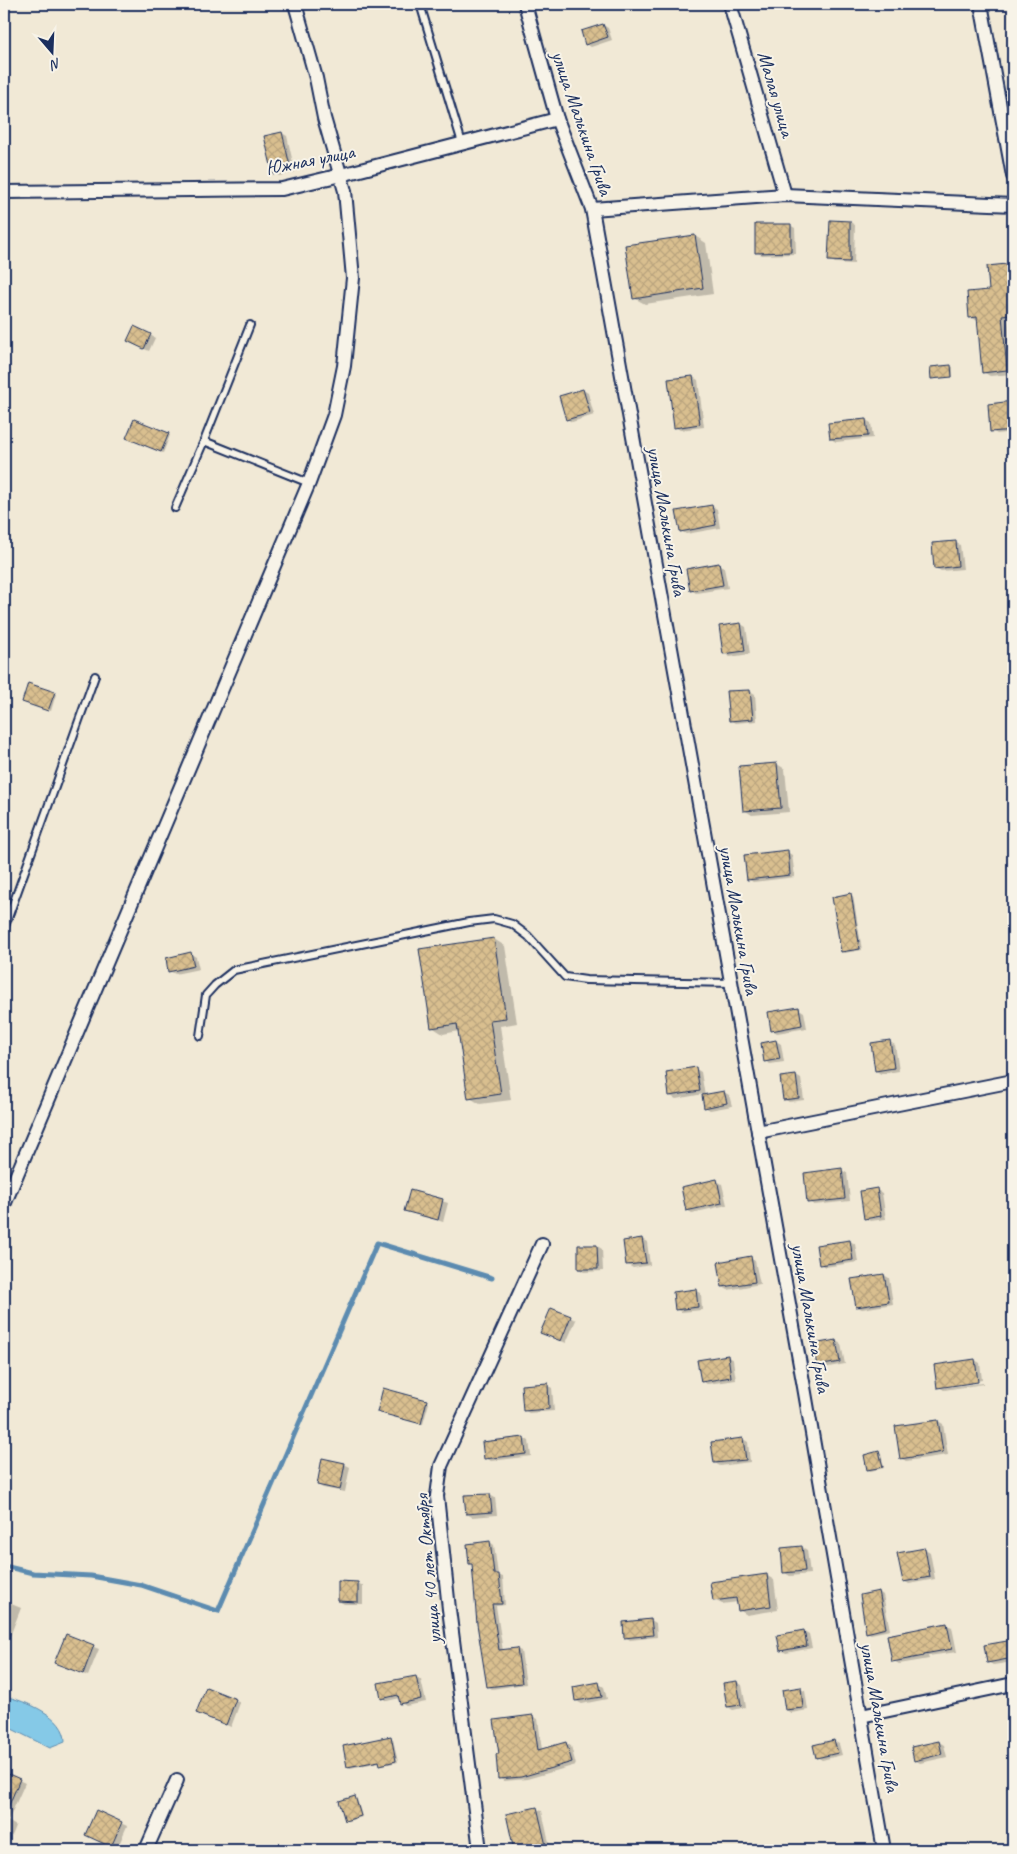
<svg xmlns="http://www.w3.org/2000/svg" width="1017" height="1854" font-family="Caveat,sans-serif">
<style>
.water{fill:#85c9e7;stroke:#5b8bb0}
.shadow{fill:#0003}
.lines{fill:none;stroke-linecap:round;stroke-linejoin:round}
.stream{stroke:#5b8bb0;stroke-width:5}
.building{fill:url(#building-cross-hatch);stroke:#1b2f5e}
.lane-casing{stroke:#1b2f5e;stroke-width:10}
.street-casing{stroke:#1b2f5e;stroke-width:16}
.lane{stroke:#f7f3e8;stroke-width:6}
.street{stroke:#f7f3e8;stroke-width:12}
.labels{text-anchor:middle;dominant-baseline:central;stroke-width:4;stroke-linejoin:round;paint-order:stroke}
.street-label{font-size:20px;fill:#1b2f5e;stroke:#f7f3e8}
</style>
<defs>
<pattern id="building-cross-hatch" width="8" height="8" patternUnits="userSpaceOnUse" patternTransform="scale(1.25)"><rect width="8" height="8" fill="#d9bf8f"/><path d="M0 0l8 8M0 8l8-8" fill="none" stroke="#baa47e"/></pattern>
</defs>
<rect width="100%" height="100%" fill="#f1e9d6"/>
<filter id="ink" filterUnits="userSpaceOnUse"><feTurbulence type="fractalNoise" baseFrequency=".02" numOctaves="2"/><feDisplacementMap in="SourceGraphic" scale="10" xChannelSelector="R" yChannelSelector="G"/><feConvolveMatrix kernelMatrix="1 2 1 2 8 2 1 2 1" color-interpolation-filters="sRGB"/></filter>
<g filter="url(#ink)">
<!-- water -->
<path class="water" d="M4,1696C25,1701 66,1716 65,1742L50,1748L4,1725Z"/>
<!-- shadow -->
<g class="shadow">
<path d="M603,25L608,28L612,40L591,47L586,44Z"/>
<path d="M282,133L287,136L295,172L279,176L274,173Z"/>
<path d="M831,221L850,222L855,225L854,264L835,263L830,260Z"/>
<path d="M790,225L795,228L796,254L762,255L756,252Z"/>
<path d="M695,236L706,243L713,294L645,304L634,298Z"/>
<path d="M1007,266L1013,269V318H1008L1013,374L990,376L983,372L978,321L970,317L991,291Z"/>
<path d="M150,335L155,338L149,351L134,344Z"/>
<path d="M950,366L953,367V377L932,378Z"/>
<path d="M693,377L698,380L704,427L680,430L675,427Z"/>
<path d="M583,390L588,393L594,415L572,422L567,419Z"/>
<path d="M1013,402V432L997,434L992,431L989,405Z"/>
<path d="M866,420L871,423L873,438L836,442L831,439L830,424Z"/>
<path d="M168,434L170,435L163,453L130,439Z"/>
<path d="M712,506L717,509L720,528L686,534L681,531Z"/>
<path d="M1013,510V542L1008,539L1006,511Z"/>
<path d="M955,542L960,545L963,569L941,571L936,568Z"/>
<path d="M719,565L724,568L728,588L696,593L691,590Z"/>
<path d="M741,624L746,627L750,654L730,657L725,654Z"/>
<path d="M750,691L755,694L757,721L735,723L730,720L728,693Z"/>
<path d="M54,693L56,694L51,711L25,702Z"/>
<path d="M777,764L785,769L789,812L752,815L744,810Z"/>
<path d="M4,815L11,819L4,837Z"/>
<path d="M787,852L792,855L795,877L753,882L748,879Z"/>
<path d="M851,895L853,896L862,950L844,953L842,951Z"/>
<path d="M494,939L505,946L517,1023L500,1026L511,1100L480,1104L470,1098L459,1031L443,1034L432,1027Z"/>
<path d="M191,954L196,957L199,969L175,974L170,971Z"/>
<path d="M799,1009L804,1012L807,1028L777,1033L772,1030Z"/>
<path d="M776,1041L781,1044L784,1062L770,1064L765,1061Z"/>
<path d="M890,1042L895,1045L899,1071L881,1074L876,1071Z"/>
<path d="M696,1069L701,1072L705,1096L724,1092L729,1095L732,1106L710,1110L705,1107L703,1094L676,1099L670,1096Z"/>
<path d="M796,1076L801,1079L804,1100L789,1102L784,1099L781,1078Z"/>
<path d="M841,1170L847,1173L850,1201L814,1205L809,1202Z"/>
<path d="M717,1181L722,1184L727,1205L692,1213L687,1210Z"/>
<path d="M877,1190L882,1193L886,1219L870,1221L865,1218Z"/>
<path d="M411,1191L448,1203L443,1222L406,1210Z"/>
<path d="M642,1239L647,1242L650,1265L633,1268L628,1265Z"/>
<path d="M850,1241L855,1244L858,1262L825,1267L820,1264Z"/>
<path d="M597,1246L602,1249L603,1271L584,1272L579,1269V1247Z"/>
<path d="M750,1258L755,1261L760,1284L728,1290L723,1287Z"/>
<path d="M884,1275L889,1278L893,1304L862,1309L857,1307Z"/>
<path d="M695,1290L701,1293L702,1310L681,1312L676,1309Z"/>
<path d="M551,1309L576,1320L566,1343L547,1335Z"/>
<path d="M836,1341L841,1344L845,1364L823,1368L818,1365Z"/>
<path d="M728,1357L733,1360L736,1380L707,1384L702,1381Z"/>
<path d="M975,1360L980,1363L982,1380L942,1386V1388L983,1383V1384L944,1390L939,1387Z"/>
<path d="M547,1385L552,1388L554,1411L529,1413L524,1410Z"/>
<path d="M384,1390L429,1403L423,1424L380,1413Z"/>
<path d="M938,1421L943,1424L948,1455L906,1461L901,1458L897,1427Z"/>
<path d="M524,1438L529,1441L531,1456L491,1461L486,1458Z"/>
<path d="M743,1439L748,1442L750,1462L720,1466L715,1463Z"/>
<path d="M879,1453L881,1454L884,1468L870,1471L868,1469Z"/>
<path d="M344,1464L350,1467L345,1492L323,1488L318,1485Z"/>
<path d="M490,1495L495,1498L497,1515L472,1517L467,1514L466,1497Z"/>
<path d="M490,1542L494,1545L498,1575L503,1577L505,1605L496,1606L503,1651L517,1649L521,1651L526,1684L492,1689L488,1686L473,1565L471,1564Z"/>
<path d="M802,1547L807,1550L810,1574L790,1576L785,1573L782,1549Z"/>
<path d="M925,1549L930,1552L935,1579L909,1584L904,1581Z"/>
<path d="M766,1575L774,1580L778,1610L747,1615L739,1610L738,1602L722,1604L714,1600Z"/>
<path d="M339,1582L358,1583L363,1586V1604H344L339,1601Z"/>
<path d="M879,1592L883,1595L890,1630L871,1634L867,1632Z"/>
<path d="M4,1601L21,1608L10,1636L4,1634Z"/>
<path d="M651,1620L656,1623L657,1637L630,1640L625,1637Z"/>
<path d="M947,1625L952,1627L957,1652L928,1656L929,1659L899,1664L894,1661Z"/>
<path d="M804,1631L809,1634L812,1648L786,1653L781,1650Z"/>
<path d="M66,1636L99,1649L88,1676L60,1665Z"/>
<path d="M1013,1643V1662L993,1665L988,1662L985,1646Z"/>
<path d="M416,1677L421,1680L426,1702L406,1706L401,1703L400,1698L387,1701L382,1698Z"/>
<path d="M737,1682L742,1685L746,1707L733,1710L728,1707L725,1684Z"/>
<path d="M599,1684L604,1687L607,1699L582,1704L576,1701Z"/>
<path d="M800,1689L805,1691L808,1710L791,1713L786,1710Z"/>
<path d="M235,1700L240,1703L231,1727L197,1713Z"/>
<path d="M532,1716L538,1719L542,1750L565,1743L571,1746L576,1765L527,1779L504,1781L499,1778L500,1755Z"/>
<path d="M391,1738L393,1739L398,1762L383,1765L380,1762L350,1768L348,1766Z"/>
<path d="M834,1741L839,1744L842,1755L822,1760L817,1757Z"/>
<path d="M939,1742L944,1745L947,1757L920,1763L915,1760Z"/>
<path d="M4,1773L25,1783L8,1821L16,1826L12,1836L4,1832Z"/>
<path d="M355,1798L357,1799L362,1817L348,1821L346,1820Z"/>
<path d="M537,1809L542,1811L550,1848L560,1845L564,1848L565,1850H507L506,1846L514,1844Z"/>
<path d="M97,1812L127,1826L117,1849L91,1837Z"/>
</g>
<g class="lines">
<!-- stream -->
<path class="stream" d="M4,1566L33,1573L91,1576L141,1585L218,1611L377,1243L492,1278"/>
</g>
<!-- building -->
<g class="building">
<path d="M603,24L608,37L585,45L581,31Z"/>
<path d="M282,132L291,170L273,174L264,136Z"/>
<path d="M830,220L850,221V262L828,261Z"/>
<path d="M755,224H791V252L755,253Z"/>
<path d="M695,235L703,288L633,299L625,245Z"/>
<path d="M1007,264L1012,314L1002,315L1007,370L982,373L977,317L969,318L967,292L989,290L987,266Z"/>
<path d="M134,326L151,334L144,349L127,341Z"/>
<path d="M951,365L952,377L931,379L930,367Z"/>
<path d="M693,376L700,424L674,428L668,379Z"/>
<path d="M583,389L590,413L566,420L559,396Z"/>
<path d="M1013,401V430L990,432L988,404Z"/>
<path d="M134,419L169,433L161,452L126,438Z"/>
<path d="M866,419L868,436L830,439L828,423Z"/>
<path d="M712,505L716,525L680,532L676,511Z"/>
<path d="M956,541L958,566L934,569L932,543Z"/>
<path d="M719,563L723,585L690,591L686,569Z"/>
<path d="M741,623L745,651L723,654L719,626Z"/>
<path d="M28,683L55,692L48,711L22,702Z"/>
<path d="M750,690L753,719L729,721L726,691Z"/>
<path d="M777,763L781,808L743,811L739,766Z"/>
<path d="M788,850L790,875L747,880L744,855Z"/>
<path d="M851,893L860,949L841,952L832,897Z"/>
<path d="M494,938L506,1018L490,1020L501,1094L468,1099L457,1024L431,1028L419,949Z"/>
<path d="M191,952L194,966L168,972L166,958Z"/>
<path d="M799,1007L802,1025L771,1031L768,1012Z"/>
<path d="M776,1040L780,1059L764,1062L761,1043Z"/>
<path d="M890,1040L894,1068L875,1071L871,1043Z"/>
<path d="M696,1067L700,1091L669,1096L666,1072Z"/>
<path d="M796,1075L799,1098L783,1100L780,1077Z"/>
<path d="M724,1091L727,1103L704,1108L702,1095Z"/>
<path d="M842,1168L845,1199L807,1203L804,1173Z"/>
<path d="M717,1179L722,1203L686,1211L681,1187Z"/>
<path d="M877,1188L881,1216L864,1219L860,1191Z"/>
<path d="M410,1190L443,1199L438,1220L404,1211Z"/>
<path d="M642,1238L646,1263L626,1265L623,1241Z"/>
<path d="M850,1240L853,1260L819,1265L816,1245Z"/>
<path d="M578,1245H597L598,1269H578Z"/>
<path d="M751,1256L755,1282L722,1287L718,1262Z"/>
<path d="M884,1274L889,1302L856,1307L851,1279Z"/>
<path d="M696,1289L698,1307L675,1310L673,1292Z"/>
<path d="M551,1308L571,1316L561,1341L540,1333Z"/>
<path d="M836,1340L840,1362L817,1366L813,1344Z"/>
<path d="M728,1355L731,1377L701,1382L697,1360Z"/>
<path d="M975,1359L978,1382L937,1388L934,1365Z"/>
<path d="M548,1383L549,1409L523,1411L521,1385Z"/>
<path d="M383,1388L427,1400L421,1424L377,1412Z"/>
<path d="M938,1420L943,1452L900,1459L895,1426Z"/>
<path d="M524,1437L526,1454L484,1459L482,1442Z"/>
<path d="M743,1438L746,1460L714,1463L711,1442Z"/>
<path d="M879,1451L883,1467L867,1470L864,1455Z"/>
<path d="M322,1458L345,1463L340,1490L317,1485Z"/>
<path d="M490,1494L492,1512L466,1514L464,1495Z"/>
<path d="M490,1541L494,1574H499L502,1604H492L499,1650L517,1648L522,1683L487,1687L477,1624L472,1564H469L467,1544Z"/>
<path d="M802,1546L805,1571L783,1573L781,1548Z"/>
<path d="M925,1548L930,1577L903,1582L897,1553Z"/>
<path d="M767,1574L771,1606L738,1611L736,1598L713,1601L710,1582Z"/>
<path d="M338,1581L358,1582V1602L338,1601Z"/>
<path d="M879,1591L886,1628L866,1633L860,1595Z"/>
<path d="M651,1619L653,1635L624,1638L623,1622Z"/>
<path d="M947,1623L952,1649L924,1654V1656L892,1662L887,1635Z"/>
<path d="M804,1630L807,1646L780,1651L777,1635Z"/>
<path d="M66,1634L94,1645L83,1674L54,1663Z"/>
<path d="M1013,1640V1658L987,1663L984,1645Z"/>
<path d="M416,1676L421,1699L400,1704L398,1695L381,1699L378,1683Z"/>
<path d="M737,1681L741,1705L727,1707L723,1683Z"/>
<path d="M599,1682L602,1697L575,1701L573,1687Z"/>
<path d="M206,1687L236,1699L226,1725L196,1713Z"/>
<path d="M801,1687L803,1708L785,1710L782,1690Z"/>
<path d="M533,1715L538,1750L566,1742L572,1762L521,1777L498,1779L496,1754H499L494,1720Z"/>
<path d="M391,1736L396,1761L380,1765L379,1761L347,1767L343,1746Z"/>
<path d="M834,1740L838,1753L816,1758L813,1745Z"/>
<path d="M939,1741L942,1754L914,1761L911,1747Z"/>
<path d="M4,1772L20,1779L4,1817Z"/>
<path d="M355,1796L361,1816L345,1821L339,1801Z"/>
<path d="M537,1807L547,1850H514L506,1814Z"/>
<path d="M96,1810L122,1822L111,1847L85,1835Z"/>
</g>
<g class="lines">
<!-- lane casing -->
<g class="lane-casing">
<g id="lane">
<path d="M420,4L462,143"/>
<path d="M250,325L204,441L309,483"/>
<path d="M175,508L204,441"/>
<path d="M4,929L95,676"/>
<path d="M200,1036L206,995L215,985L234,970L469,922L494,919L512,924L528,936L565,977L586,980L732,983"/>
</g>
</g>
<!-- street casing -->
<g class="street-casing">
<g id="street">
<path d="M525,4L557,119L592,209L804,1387L884,1850"/>
<path d="M730,4L785,195"/>
<path d="M981,4L1013,176"/>
<path d="M4,192L282,189L341,175L557,119"/>
<path d="M592,209L785,195L1013,205"/>
<path d="M758,1132L1013,1081"/>
<path d="M4,1205L309,483L334,415L344,366L353,278L345,191L324,118L316,78L295,4"/>
<path d="M861,1716L1013,1684"/>
<path d="M146,1850L177,1780"/>
<path d="M480,1850L449,1609L437,1496L441,1466L542,1244"/>
</g>
</g>
<!-- lane -->
<use href="#lane" class="lane"/>
<!-- street -->
<use href="#street" class="street"/>
</g>
</g>
<g class="labels">
<!-- street labels -->
<g class="street-label">
<text transform="translate(776 94) rotate(74)">Малая улица</text>
<text transform="translate(582 123) rotate(71)">улица Малькина Грива</text>
<text transform="translate(310 160) rotate(-11)">Южная улица</text>
<text transform="translate(667 521) rotate(80)">улица Малькина Грива</text>
<text transform="translate(739 920) rotate(80)">улица Малькина Грива</text>
<text transform="translate(811 1318) rotate(80)">улица Малькина Грива</text>
<text transform="translate(428 1569) rotate(-95)">улица 40 лет Октября</text>
<text transform="translate(880 1717) rotate(80)">улица Малькина Грива</text>
</g>
</g>
<!-- margin -->
<rect width="1017" height="1854" fill="none" stroke="#f7f3e8" stroke-width="20"/>
<rect x="10" y="10" width="997" height="1834" fill="none" stroke="#1b2f5e" stroke-width="2" filter="url(#ink)"/>
<!-- north arrow -->
<g transform="translate(52 52) rotate(161)" stroke="#f7f3e8" stroke-width="4" paint-order="stroke">
<path d="M0-4L9 19L0 12L-9 19Z" fill="#1b2f5e"/>
<text y="-8" font-size="14" font-weight="bold" text-anchor="middle" fill="#1b2f5e">N</text>
</g>
</svg>
